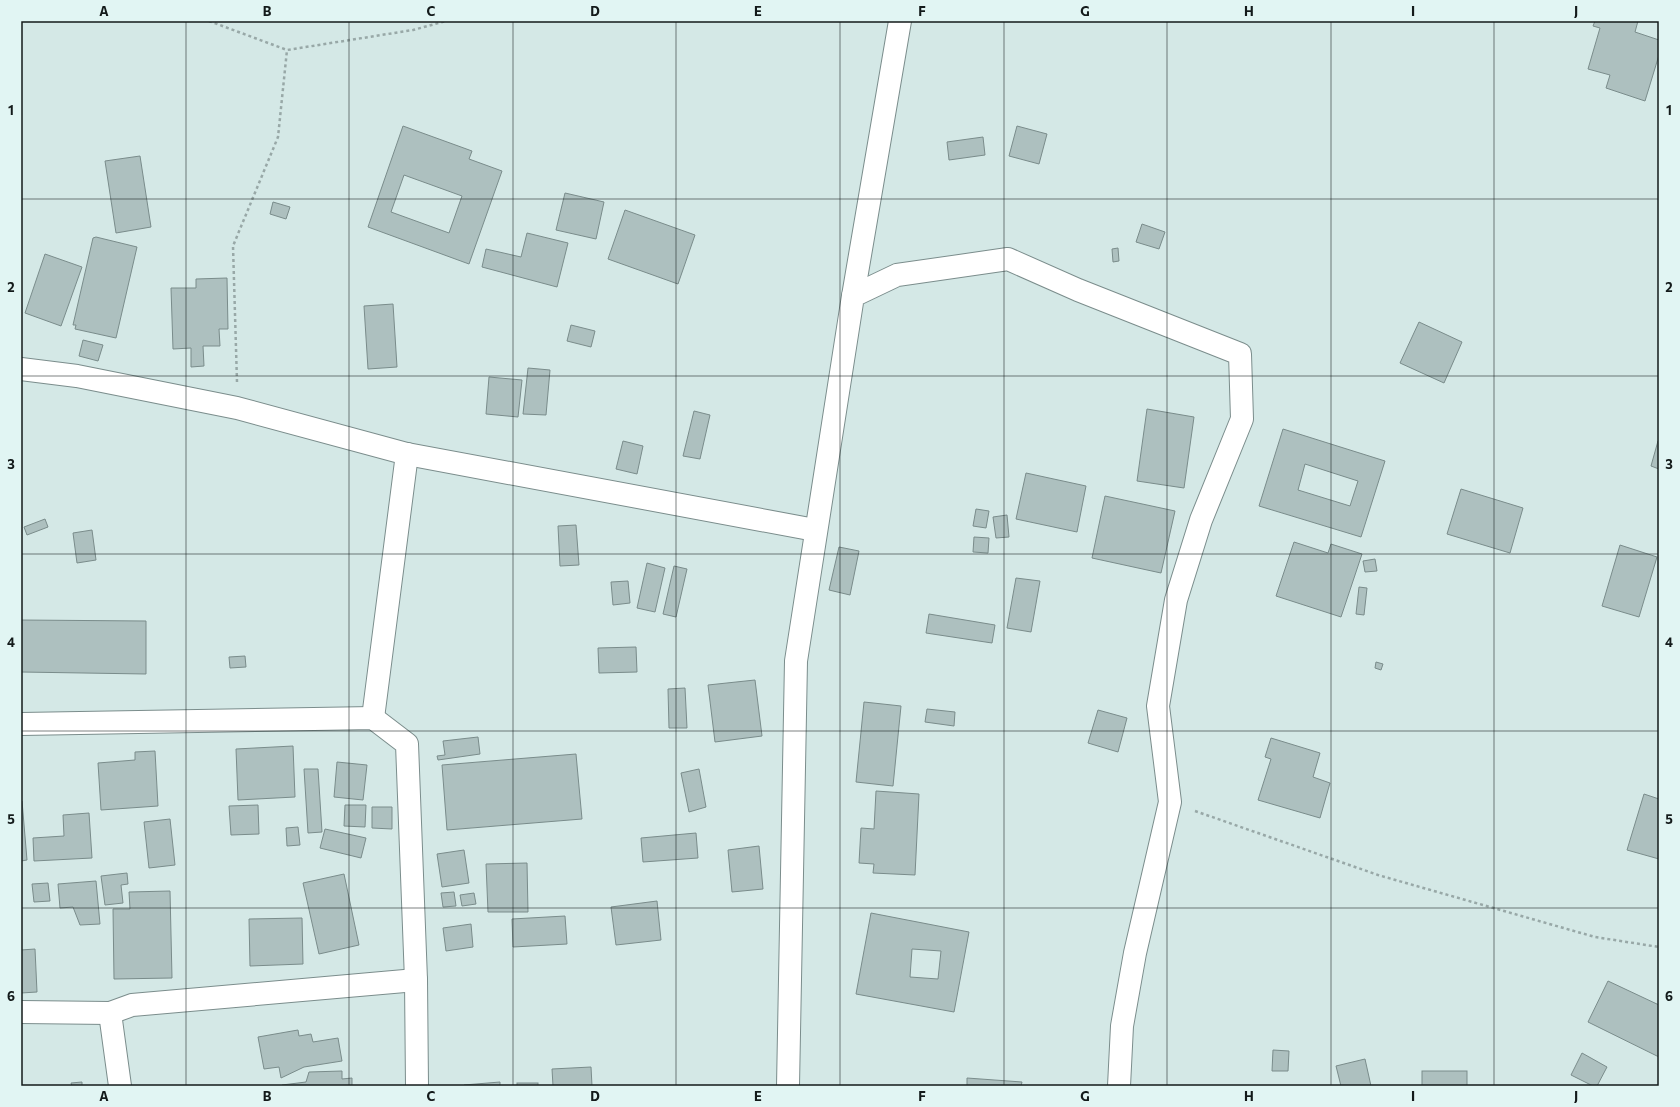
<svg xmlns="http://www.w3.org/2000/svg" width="1680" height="1107" font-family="Commissioner,sans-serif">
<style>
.building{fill:#adc0bf;stroke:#7a8c8b;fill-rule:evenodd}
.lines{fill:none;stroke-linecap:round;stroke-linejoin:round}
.minor-casing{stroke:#7b8d8c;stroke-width:24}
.path{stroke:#98a8a7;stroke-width:2.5;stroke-dasharray:3 3;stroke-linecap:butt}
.minor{stroke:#fff;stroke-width:22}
.grid{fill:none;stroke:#131a1a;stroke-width:1;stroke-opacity:0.55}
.neatline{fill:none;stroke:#131a1a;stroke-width:1.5}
.grid-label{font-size:13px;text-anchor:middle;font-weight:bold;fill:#131a1a}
</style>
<rect width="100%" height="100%" fill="#d4e8e6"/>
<!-- building -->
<g class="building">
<path d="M1595,21H1638L1635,32L1659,40V55L1645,101L1606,88L1610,75L1588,69L1600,28L1593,26Z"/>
<path d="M403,126L472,151L469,159L502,171L469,264L368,227ZM404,175L462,196L449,233L391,212Z"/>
<path d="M1017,126L1047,134L1039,164L1009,156Z"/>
<path d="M983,137L985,155L949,160L947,142Z"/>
<path d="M140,156L151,227L116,233L105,161Z"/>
<path d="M565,193L604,202L596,239L556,230Z"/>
<path d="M273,202L290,207L286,219L270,214Z"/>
<path d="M625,210L695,235L678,284L608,259Z"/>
<path d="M1142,224L1165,232L1159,249L1136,242Z"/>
<path d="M527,233L568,243L557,287L482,267L486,249L521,257Z"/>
<path d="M96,237L137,247L116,338L75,329L76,325H73L93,238Z"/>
<path d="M1118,248L1119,261L1113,262L1112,249Z"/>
<path d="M45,254L82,267L61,326L25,313Z"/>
<path d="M227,278L228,329H219L220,346H203L204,366L191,367V348L173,349L171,288H196V279Z"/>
<path d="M393,304L397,367L368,369L364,306Z"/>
<path d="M1419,322L1462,342L1444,383L1400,363Z"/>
<path d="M571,325L595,331L591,347L567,341Z"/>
<path d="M83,340L103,345L98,361L79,356Z"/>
<path d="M528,368L550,370L546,415L523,414Z"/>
<path d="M489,377L522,380L518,417L486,414Z"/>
<path d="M1147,409L1194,417L1184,488L1137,481Z"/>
<path d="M694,411L710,415L700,459L683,456Z"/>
<path d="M1283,429L1385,461L1361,537L1259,506ZM1305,464L1358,481L1350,506L1298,490Z"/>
<path d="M623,441L643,446L637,474L616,469Z"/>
<path d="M1658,441L1659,442V469L1651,466Z"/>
<path d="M1026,473L1086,486L1077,532L1016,519Z"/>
<path d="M1461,489L1523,508L1510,553L1447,534Z"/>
<path d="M1105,496L1175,511L1161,573L1092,558Z"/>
<path d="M976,509L989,511L986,528L973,526Z"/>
<path d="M1007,515L1009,537L996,538L993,517Z"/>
<path d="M45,519L48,527L27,535L24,527Z"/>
<path d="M576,525L579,565L560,566L558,526Z"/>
<path d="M92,530L96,560L77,563L73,533Z"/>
<path d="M974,537L989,538L988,553L973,552Z"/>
<path d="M1294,542L1328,553L1331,544L1362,554L1341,617L1276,596Z"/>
<path d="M1620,545L1657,557L1639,617L1602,606Z"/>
<path d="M839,547L859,551L850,595L829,590Z"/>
<path d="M1375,559L1377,571L1365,572L1363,561Z"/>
<path d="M647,563L665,568L655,612L637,608Z"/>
<path d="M674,566L687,569L676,617L663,614Z"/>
<path d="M1016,578L1040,581L1031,632L1007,628Z"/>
<path d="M628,581L630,603L613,605L611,582Z"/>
<path d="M1359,587L1367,588L1364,615L1356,614Z"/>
<path d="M929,614L995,625L992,643L926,633Z"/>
<path d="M21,620L146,621V674L21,672Z"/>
<path d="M636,647L637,672L599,673L598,648Z"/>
<path d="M245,656L246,667L230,668L229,657Z"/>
<path d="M1376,662L1383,664L1381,670L1375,668Z"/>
<path d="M755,680L762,736L715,742L708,685Z"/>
<path d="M685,688L687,728H669L668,689Z"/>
<path d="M864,702L901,706L893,786L856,782Z"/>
<path d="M927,709L955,712L954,726L925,722Z"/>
<path d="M1098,710L1127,718L1118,752L1088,743Z"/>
<path d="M478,737L480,754L438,760L437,756L445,755L443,741Z"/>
<path d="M1271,738L1320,753L1313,777L1330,783L1320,818L1258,800L1271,759L1265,757Z"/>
<path d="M293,746L295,797L238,800L236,749Z"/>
<path d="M155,751L158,806L101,810L98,763L135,760V752Z"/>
<path d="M576,754L582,819L447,830L442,765Z"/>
<path d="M337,762L367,765L363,800L334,797Z"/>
<path d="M304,769H318L322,832L308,833Z"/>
<path d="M699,769L706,807L689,812L681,773Z"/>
<path d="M876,791L919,794L915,875L873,873L874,864L859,863L861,828L874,829Z"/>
<path d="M1644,794L1659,799V859L1627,850Z"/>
<path d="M21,801H22L27,860L21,861Z"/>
<path d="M258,805L259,834L231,835L229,806Z"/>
<path d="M345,805H366L365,827L344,826Z"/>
<path d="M372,807H392V829L372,828Z"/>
<path d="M89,813L92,858L34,861L33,838L64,836L63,815Z"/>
<path d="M170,819L175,865L149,868L144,822Z"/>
<path d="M298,827L300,845L287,846L286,828Z"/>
<path d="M325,829L366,838L361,858L320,848Z"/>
<path d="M696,833L698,858L643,862L641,838Z"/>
<path d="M759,846L763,889L732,892L728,850Z"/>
<path d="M464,850L469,883L442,887L437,854Z"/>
<path d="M527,863L528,912H488L486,864Z"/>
<path d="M127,873L128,884L121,885L123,903L105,905L101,876Z"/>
<path d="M344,874L359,945L319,954L303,883Z"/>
<path d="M96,881L100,924L80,925L73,907L60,908L58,884Z"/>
<path d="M48,883L50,901L34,902L32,884Z"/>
<path d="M170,891L172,978L114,979L113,909H130L129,892Z"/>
<path d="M454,892L456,906L443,907L441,893Z"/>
<path d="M474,893L476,904L462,906L460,895Z"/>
<path d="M657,901L661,940L616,945L611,907Z"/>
<path d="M871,913L969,932L954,1012L856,994ZM912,949L941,951L938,979L910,977Z"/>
<path d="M565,916L567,944L513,947L512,919Z"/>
<path d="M302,918L303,964L250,966L249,919Z"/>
<path d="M471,924L473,947L446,951L443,928Z"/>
<path d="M35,949L37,992L21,993V950Z"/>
<path d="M1608,981L1659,1005V1057L1588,1022Z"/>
<path d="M298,1030L299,1036L311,1034L313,1042L338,1038L342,1061L304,1067L281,1078L279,1067L264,1069L258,1037Z"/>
<path d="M1273,1050L1289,1051L1288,1071H1272Z"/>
<path d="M1582,1053L1607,1067L1597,1086H1593L1571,1075Z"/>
<path d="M1365,1059L1371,1086H1341L1336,1066Z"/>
<path d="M591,1067L592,1086H553L552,1069Z"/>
<path d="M342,1071V1079L352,1078V1086H282V1085L306,1082L309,1072Z"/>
<rect x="1422" y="1071" width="45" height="15"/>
<path d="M967,1078L1022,1082L1021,1086H967Z"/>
<path d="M82,1082V1086H72L71,1083Z"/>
<path d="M500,1082V1086H464V1085Z"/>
<rect x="517" y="1083" width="21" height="3"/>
</g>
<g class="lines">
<!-- minor casing -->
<g class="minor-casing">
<g id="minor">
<path d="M853,296L900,21"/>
<path d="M21,369L77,376L237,408L407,454L815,530"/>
<path d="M373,718L407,454"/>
<path d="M21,724L373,718L407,744L416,980L417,1086"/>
<path d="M21,1012L110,1013L132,1005L416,980"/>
<path d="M110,1013L120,1086"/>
<path d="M788,1086L796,661L853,296L897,275L1008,259L1078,290L1240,354L1242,419L1201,520L1176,600L1158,706L1170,802L1135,953L1122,1026L1119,1086"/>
</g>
</g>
<!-- path -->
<g class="path">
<path d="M209,21L287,50L413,30L446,21"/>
<path d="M237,382L233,246L278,137L287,50"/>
<path d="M1195,811L1378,875L1595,937L1659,947"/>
</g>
<!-- minor -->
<use href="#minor" class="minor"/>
</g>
<!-- grid -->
<path class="grid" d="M186,21V1086M349,21V1086M513,21V1086M676,21V1086M840,21V1086M1004,21V1086M1167,21V1086M1331,21V1086M1494,21V1086M21,199H1659M21,376H1659M21,554H1659M21,731H1659M21,908H1659"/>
<!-- border -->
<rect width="1680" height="1107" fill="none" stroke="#e1f5f3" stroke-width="44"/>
<rect x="22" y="22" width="1636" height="1063" class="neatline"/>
<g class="grid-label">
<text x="104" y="16">A</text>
<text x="267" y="16">B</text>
<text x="431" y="16">C</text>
<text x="595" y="16">D</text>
<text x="758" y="16">E</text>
<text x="922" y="16">F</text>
<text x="1085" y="16">G</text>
<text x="1249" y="16">H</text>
<text x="1413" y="16">I</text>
<text x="1576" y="16">J</text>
<text x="11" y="115">1</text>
<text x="1669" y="115">1</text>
<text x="11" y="292">2</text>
<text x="1669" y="292">2</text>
<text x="11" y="469">3</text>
<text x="1669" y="469">3</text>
<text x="11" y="647">4</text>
<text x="1669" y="647">4</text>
<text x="11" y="824">5</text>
<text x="1669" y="824">5</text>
<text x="11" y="1001">6</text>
<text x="1669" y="1001">6</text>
<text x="104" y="1101">A</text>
<text x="267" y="1101">B</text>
<text x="431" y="1101">C</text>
<text x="595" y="1101">D</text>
<text x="758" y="1101">E</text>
<text x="922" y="1101">F</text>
<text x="1085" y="1101">G</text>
<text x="1249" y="1101">H</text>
<text x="1413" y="1101">I</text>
<text x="1576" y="1101">J</text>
</g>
</svg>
